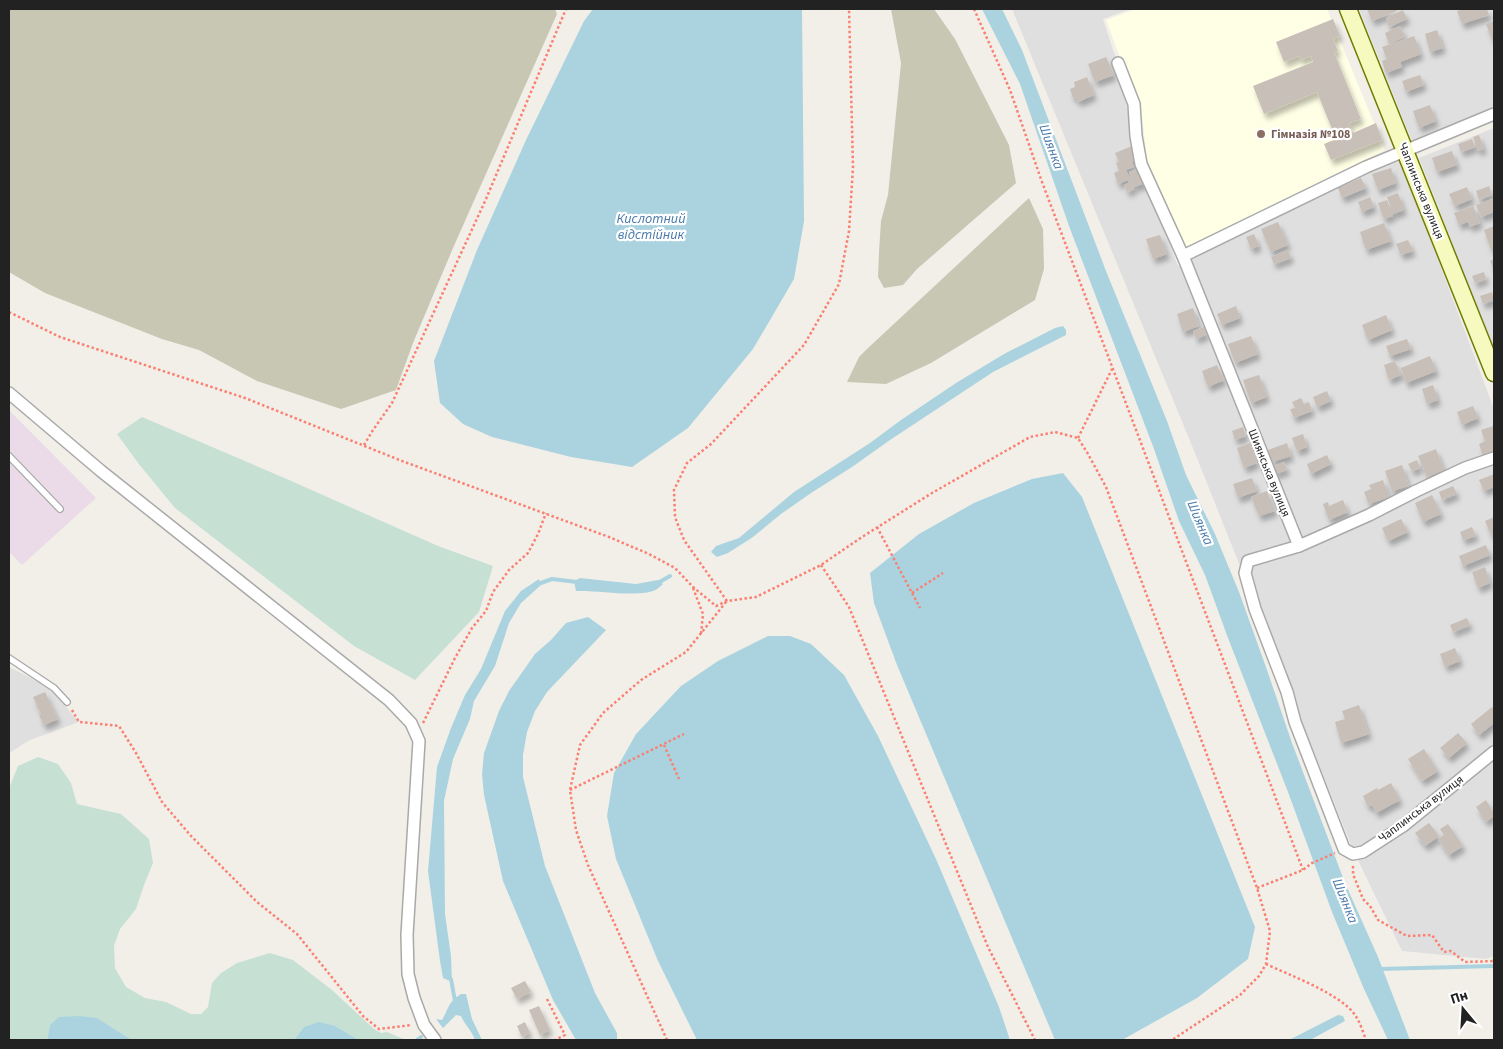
<svg xmlns="http://www.w3.org/2000/svg" width="1503" height="1049" font-family="'Source Sans 3',sans-serif">
<style>
.residential{fill:#e0dfdf}
.industrial{fill:#ebdbe8}
.education{fill:#ffffe5}
.construction{fill:#c7c7b4}
.wetland{fill:#c6e0d4}
.water{fill:#aad3df}
.lines{fill:none;stroke-linecap:round;stroke-linejoin:round}
.stream{stroke:#aad3df;stroke-width:4}
.building{fill:#c7bfb8;filter:url(#shadow)}
.lane-casing{stroke:#a9a9a9;stroke-width:8}
.street-casing{stroke:#a9a9a9;stroke-width:14}
.secondary-casing{stroke:#707d05;stroke-width:19}
.path{stroke:#fa8072;stroke-width:2.5;stroke-dasharray:2.5 2.5;stroke-linecap:butt}
.lane{stroke:#fff;stroke-width:5.5}
.street{stroke:#fff;stroke-width:11}
.secondary{stroke:#f7fabf;stroke-width:16}
.education-dot{fill:#8d6e63;stroke:#fff;stroke-width:2}
.labels{text-anchor:middle;dominant-baseline:central;stroke-width:4.5;stroke-linejoin:round;paint-order:stroke}
.education-label{font-size:12px;font-weight:bold;fill:#785e54;stroke:#fff;text-anchor:start}
.street-label{font-size:12px;fill:#222;stroke:#fff}
.water-label{font-size:14px;font-style:italic;fill:#4a7aab;stroke:#fff}
</style>
<defs>
<filter id="shadow"><feDropShadow dx="3" dy="5.5" stdDeviation="2.5" flood-color="#0004"/></filter>
</defs>
<rect width="100%" height="100%" fill="#f2efe9"/>
<!-- residential -->
<g class="residential">
<path d="M1012,9H1130L1103,19L1117,62L1139,162L1178,266L1356,178L1401,161L1494,409V956L1486,959L1402,951L1353,850L1195,453Z"/>
<path d="M1359,9H1494V108L1412,141Z"/>
<path d="M1494,128V350L1419,158Z"/>
<path d="M9,667L49,687L79,722L30,740L9,753Z"/>
</g>
<!-- industrial -->
<path class="industrial" d="M9,410L96,498L22,565L9,552Z"/>
<!-- education -->
<path class="education" d="M1136,9H1327L1385,150L1185,248L1148,168L1142,117L1106,20Z"/>
<!-- construction -->
<g class="construction">
<path d="M9,9H555L557,14L453,248L413,343L396,390L341,409L257,381L199,350L162,339L45,293L9,272Z"/>
<path d="M891,9H934L955,39L1009,145L1016,183L917,269L903,285L884,288L878,277L879,252L881,221L888,195L901,63Z"/>
<path d="M1029,198L1043,229L1044,269L1035,300L931,363L886,384L847,382L859,357L867,349Z"/>
</g>
<!-- wetland -->
<g class="wetland">
<path d="M142,417L289,480L438,546L493,566L479,612L415,680L354,646L175,508L138,463L117,434Z"/>
<path d="M38,757L58,764L71,783L77,804L121,814L149,839L153,863L144,885L136,909L120,929L114,946L115,968L126,987L145,998L166,1002L191,1014H201L208,1007L212,983L221,973L237,963L270,953L293,960L332,990L374,1029L381,1033L387,1032L406,1040H359L335,1026L304,1027L294,1040H132L97,1018L50,1025L47,1040H9V797L10,786L18,766Z"/>
</g>
<!-- water -->
<g class="water">
<path d="M593,9H802L804,221L794,279L753,349L688,428L632,467L571,457L492,437L463,424L440,403L434,361L477,250L526,140L584,21Z"/>
<path d="M982,9H1002L1022,50L1106,271L1167,421L1186,475L1215,534L1239,592L1267,670L1292,743L1345,883L1378,957L1410,1040H1388L1364,989L1332,912L1288,792L1228,638L1205,575L1179,521L1154,449L1069,226L1020,84Z"/>
<path d="M1063,326L1066,330V335L993,372L890,440L852,467L811,493L781,514L753,537L728,553L717,557L711,552L716,546L739,538L794,492L870,443L901,420L956,383L1004,354L1055,328Z"/>
<path d="M1063,473L1082,497L1255,927L1248,959L1197,998L1122,1040H1055L897,665L874,603L870,573L919,534L974,503L1032,479Z"/>
<path d="M580,578L636,584L658,580L663,584C660,587 656,590 653,591C634,597 597,590 576,591L574,581Z"/>
<path d="M539,579L541,585L521,603L509,623L495,666L474,701L470,719L453,759L444,801L445,914L451,956L452,982L443,978L440,961L428,871L437,767L451,728L465,695L481,669L505,611L521,591Z"/>
<path d="M588,617L606,630L547,692L535,711L527,732L523,755V777L545,866L595,993L617,1033V1040H576L553,1000L503,881L484,795L482,774L484,753L499,711L509,691L535,654L551,640L566,623Z"/>
<path d="M768,636H790L811,644L844,675L878,736L936,859L999,1007L1010,1040H697L658,961L616,859L607,816L614,773L636,734L681,686L718,661Z"/>
<path d="M461,994H466L472,1019L482,1040H475C472,1031 465,1025 461,1016L456,1015L443,1028L436,1019L442,1020C449,1008 448,1002 461,994Z"/>
<path d="M1338,1015L1343,1016L1345,1021L1310,1040H1289Z"/>
<path d="M79,1016L97,1018L132,1040H47L50,1025L59,1017Z"/>
<path d="M319,1022L335,1026L359,1040H294L304,1027Z"/>
</g>
<g class="lines">
<!-- stream -->
<g class="stream">
<path d="M538,584L552,579L577,582"/>
<path d="M656,584L670,576"/>
<path d="M1379,969L1494,966"/>
<path d="M451,979L455,1001"/>
<path d="M417,1040L421,1037"/>
</g>
</g>
<!-- building -->
<g class="building">
<path d="M1367,9H1396L1397,11L1372,21Z"/>
<path d="M1464,9H1487L1489,15L1462,24L1457,11Z"/>
<path d="M1403,10L1407,19L1389,27L1386,18Z"/>
<path d="M1333,19L1340,36L1333,39L1338,51L1334,52L1361,119L1349,123L1353,133L1376,123L1382,140L1331,160L1324,144L1336,139L1317,92L1264,114L1253,86L1313,62L1311,56L1301,60L1299,56L1284,62L1276,42Z"/>
<path d="M1494,21V40H1492L1486,24Z"/>
<path d="M1400,26L1405,37L1389,44L1385,33Z"/>
<path d="M1437,30L1443,48L1430,52L1425,34Z"/>
<path d="M1414,36L1421,54L1400,62L1402,67L1386,73L1382,61L1387,59L1382,47Z"/>
<path d="M1106,57L1114,75L1095,82L1088,64Z"/>
<path d="M1420,75L1424,85L1406,92L1402,81Z"/>
<path d="M1087,77L1094,95L1078,102L1076,97L1073,98L1070,89L1075,87L1074,82Z"/>
<path d="M1430,105L1436,121L1419,128L1413,111Z"/>
<path d="M1479,135L1484,149L1478,151L1473,137Z"/>
<path d="M1472,139L1475,147L1461,152L1458,144Z"/>
<path d="M1132,146L1137,160L1132,162L1134,167L1126,170L1134,189L1127,192L1124,185L1129,183L1128,180L1118,184L1114,173L1119,171L1116,163L1119,162L1115,153Z"/>
<path d="M1452,151L1457,165L1437,172L1432,158Z"/>
<path d="M1140,168L1146,183L1134,187L1129,172Z"/>
<path d="M1391,168L1396,183L1378,190L1372,174Z"/>
<path d="M1361,178L1366,188L1342,198L1338,188Z"/>
<path d="M1489,186L1492,195L1479,200L1476,191Z"/>
<path d="M1467,187L1472,199L1455,206L1449,194Z"/>
<path d="M1398,193L1404,210L1393,214L1387,197Z"/>
<path d="M1370,197L1374,207L1362,212L1358,202Z"/>
<path d="M1492,199L1494,205V212L1481,217L1476,205Z"/>
<path d="M1387,200L1393,216L1384,219L1378,203Z"/>
<path d="M1473,206L1480,223L1470,227L1468,222L1459,225L1454,213Z"/>
<path d="M1278,222L1288,245L1271,252L1261,229Z"/>
<path d="M1384,223L1391,241L1366,250L1360,232Z"/>
<path d="M1494,226V249L1491,250L1484,230Z"/>
<path d="M1254,234L1259,246L1251,249L1246,237Z"/>
<path d="M1160,235L1167,254L1153,259L1146,239Z"/>
<path d="M1408,240L1413,251L1401,255L1396,244Z"/>
<path d="M1288,250L1291,258L1274,264L1271,257Z"/>
<path d="M1494,259V271L1490,261Z"/>
<path d="M1484,272L1486,279L1475,283L1472,276Z"/>
<path d="M1492,292L1494,300L1483,304L1480,296Z"/>
<path d="M1236,306L1240,318L1222,325L1217,314Z"/>
<path d="M1193,308L1199,326L1183,332L1177,314Z"/>
<path d="M1386,315L1392,330L1368,340L1362,325Z"/>
<path d="M1204,327L1207,334L1196,339L1193,331Z"/>
<path d="M1251,336L1258,354L1235,363L1228,344Z"/>
<path d="M1407,339L1411,349L1390,356L1386,346Z"/>
<path d="M1430,356L1436,371L1406,383L1401,368Z"/>
<path d="M1395,361L1401,375L1389,380L1384,365Z"/>
<path d="M1217,365L1224,380L1208,387L1202,371Z"/>
<path d="M1259,375L1267,397L1251,403L1243,380Z"/>
<path d="M1433,385L1438,400L1427,404L1422,389Z"/>
<path d="M1327,391L1331,401L1317,407L1313,397Z"/>
<path d="M1301,398L1304,404L1309,402L1312,411L1294,418L1290,409L1295,408L1292,402Z"/>
<path d="M1473,406L1478,418L1462,425L1457,412Z"/>
<path d="M1493,426L1494,429V452L1483,456L1479,444L1485,441L1481,430Z"/>
<path d="M1243,427L1246,436L1235,440L1232,431Z"/>
<path d="M1303,434L1307,447L1297,451L1292,438Z"/>
<path d="M1250,443L1257,463L1244,468L1237,448Z"/>
<path d="M1287,443L1291,456L1272,462L1268,450Z"/>
<path d="M1436,449L1444,470L1427,477L1418,456Z"/>
<path d="M1327,455L1331,464L1311,474L1307,464Z"/>
<path d="M1417,460L1420,468L1412,471L1408,464Z"/>
<path d="M1284,462L1287,470L1275,474L1272,467Z"/>
<path d="M1402,465L1409,486L1392,491L1385,471Z"/>
<path d="M1494,474V487L1484,491L1479,480Z"/>
<path d="M1252,478L1257,491L1238,498L1233,484Z"/>
<path d="M1383,480L1389,497L1369,504L1364,492L1371,489L1369,485Z"/>
<path d="M1453,486L1457,494L1442,500L1439,492Z"/>
<path d="M1267,491L1275,511L1259,516L1251,497Z"/>
<path d="M1432,495L1441,514L1423,522L1415,503Z"/>
<path d="M1343,500L1348,512L1329,520L1323,504L1328,502L1329,506Z"/>
<path d="M1494,517V534L1491,535L1485,521Z"/>
<path d="M1401,519L1408,532L1388,541L1382,528Z"/>
<path d="M1472,527L1476,536L1463,540L1460,532Z"/>
<path d="M1486,545L1490,555L1463,566L1459,556Z"/>
<path d="M1485,567L1490,583L1478,588L1472,572Z"/>
<path d="M1467,618L1470,625L1453,632L1450,625Z"/>
<path d="M1455,648L1460,661L1445,667L1440,654Z"/>
<path d="M45,692L58,719L44,725L39,715L41,714L33,697Z"/>
<path d="M1359,705L1369,734L1341,743L1335,722L1345,719L1342,711Z"/>
<path d="M1492,707L1494,709V723L1479,735L1471,724Z"/>
<path d="M1458,733L1467,743L1449,758L1440,748Z"/>
<path d="M1424,749L1438,771L1422,781L1408,759Z"/>
<path d="M1391,783L1400,800L1376,813L1372,805L1368,807L1363,796L1377,788L1378,790Z"/>
<path d="M1486,800L1494,813V816L1486,822L1476,807Z"/>
<path d="M1429,823L1439,836L1425,846L1415,833Z"/>
<path d="M1448,824L1463,846L1449,855L1438,839L1444,835L1440,829Z"/>
<path d="M525,981L531,992L517,999L511,988Z"/>
<path d="M539,1006L550,1030L540,1035L529,1010Z"/>
<path d="M525,1022L530,1033L522,1037L517,1026Z"/>
</g>
<g class="lines">
<!-- lane casing -->
<g class="lane-casing">
<g id="lane">
<path d="M9,456L60,509"/>
<path d="M9,658L54,688L67,702"/>
</g>
</g>
<!-- street casing -->
<g class="street-casing">
<g id="street">
<path d="M1118,63L1134,104L1136,136L1141,164L1183,256L1299,546L1248,561L1245,573L1255,609L1287,692L1295,722L1344,849L1353,854L1363,852L1403,826L1494,752"/>
<path d="M1183,256L1366,167L1494,114"/>
<path d="M9,393L101,471L389,700L411,723L419,741L407,935L408,974L414,998L424,1025L435,1040"/>
<path d="M1299,546L1369,515L1416,491L1465,468L1494,458"/>
</g>
</g>
<!-- secondary casing -->
<g class="secondary-casing">
<path id="secondary" d="M1348,9L1494,373"/>
</g>
<!-- path -->
<g class="path">
<path d="M974,9L1010,90L1042,182L1303,870"/>
<path d="M9,312L60,337L245,398L402,461L609,537L649,554L675,568L693,587L716,606L727,601L756,597L821,565L862,537L932,493L1030,437L1055,432L1078,438L1088,454L1106,487L1257,888L1270,931L1266,964L1259,976L1240,995L1172,1040"/>
<path d="M1078,438L1112,369"/>
<path d="M364,445L373,430L392,403L486,199L566,9"/>
<path d="M877,527L920,608"/>
<path d="M821,565L849,607L988,947L1035,1040"/>
<path d="M693,588L703,614L701,634"/>
<path d="M912,593L943,573"/>
<path d="M727,601L684,540L675,517L674,490L687,463L711,444L804,345L839,284L849,231L853,167L849,9"/>
<path d="M72,710L79,722L119,726L136,753L162,802L191,836L257,902L297,934L363,1016L379,1029L412,1025"/>
<path d="M423,723L455,658L472,628L486,611L493,592L509,570L528,553L538,534L546,513"/>
<path d="M664,745L679,779"/>
<path d="M570,790L684,734"/>
<path d="M1353,866V874L1363,899L1370,906L1378,920L1407,936L1432,935L1444,952L1451,951L1465,962L1494,961"/>
<path d="M1257,888L1303,870L1312,863L1335,853"/>
<path d="M1266,964C1289,975 1341,994 1355,1015C1360,1022 1363,1032 1366,1040"/>
<path d="M547,999L565,1035L555,1040"/>
<path d="M667,1040L588,865L576,830L570,790L580,745L603,713L641,680L686,652L726,602"/>
</g>
<!-- lane -->
<use href="#lane" class="lane"/>
<!-- street -->
<use href="#street" class="street"/>
<!-- secondary -->
<use href="#secondary" class="secondary"/>
</g>
<!-- markers -->
<circle class="education-dot" cx="1261" cy="134" r="5"/>
<g class="labels">
<!-- education labels -->
<g class="education-label">
<text x="1271" y="134">Гімназія №108</text>
</g>
<!-- street labels -->
<g class="street-label">
<text transform="translate(1421 191) rotate(68)">Чаплинська вулиця</text>
<text transform="translate(1269 473) rotate(68)">Шиянська вулиця</text>
<text transform="translate(1421 809) rotate(-37)">Чаплинська вулиця</text>
</g>
<!-- water labels -->
<g class="water-label">
<text transform="translate(1051 147) rotate(70)">Шиянка</text>
<text x="651" y="219">Кислотний<tspan x="651" dy="16">відстійник</tspan></text>
<text transform="translate(1200 523) rotate(67)">Шиянка</text>
<text transform="translate(1345 901) rotate(68)">Шиянка</text>
</g>
</g>
<!-- border -->
<rect width="1503" height="1049" fill="none" stroke="#222222" stroke-width="20"/>
<!-- north arrow -->
<g transform="translate(1463 1009) rotate(342)" stroke="#ffffff" stroke-width="4" paint-order="stroke">
<path d="M0-4L9 19L0 12L-9 19Z" fill="#222222"/>
<text y="-8" font-size="14" font-weight="bold" text-anchor="middle" fill="#222222">Пн</text>
</g>
</svg>
